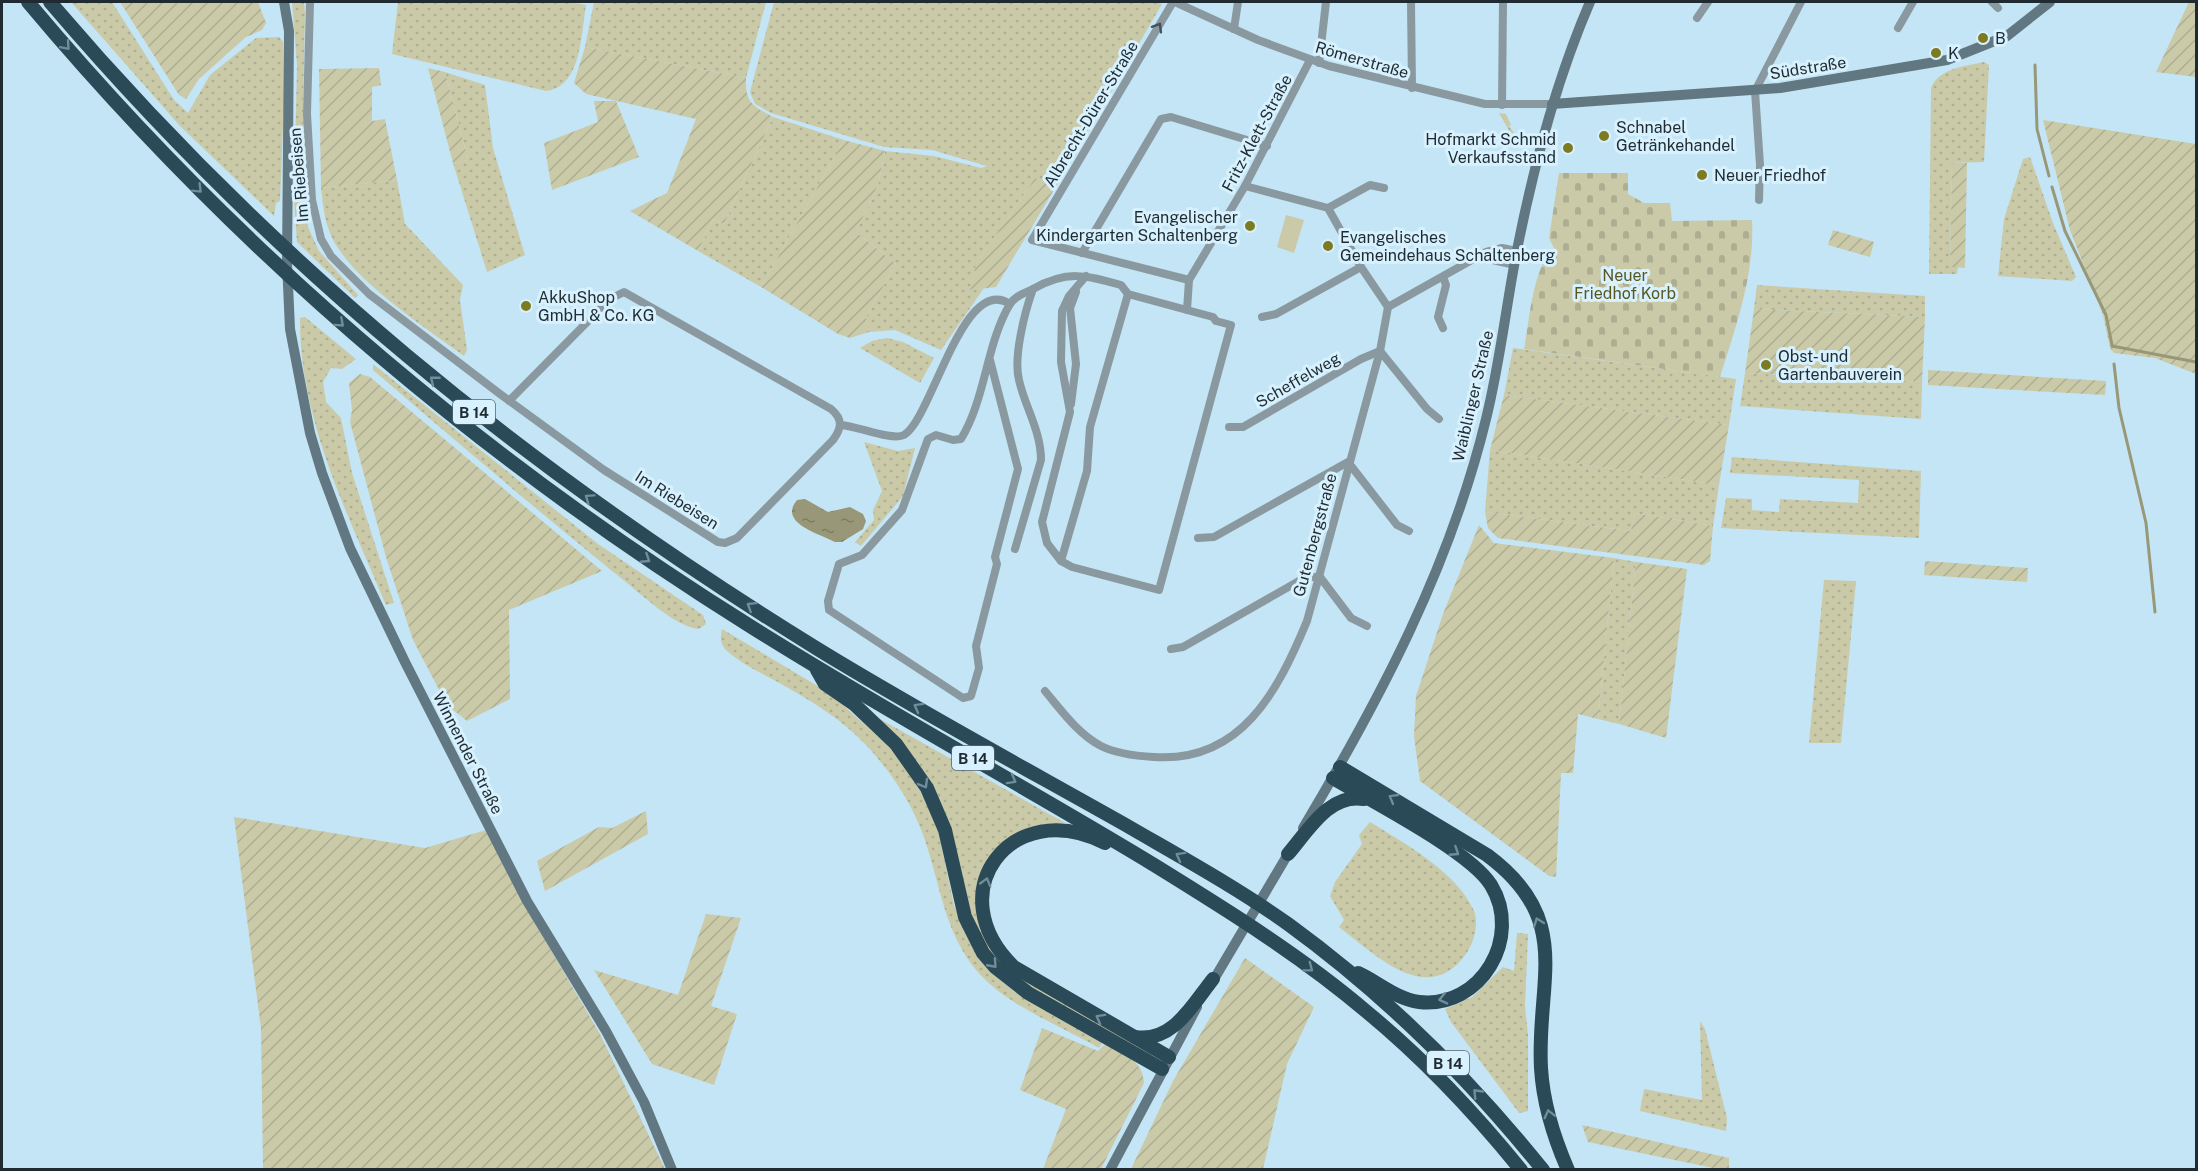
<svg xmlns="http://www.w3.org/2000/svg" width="2198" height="1171" font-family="'Public Sans',sans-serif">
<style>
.grass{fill:url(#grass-dots)}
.cemetery{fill:url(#cemetery-stones)}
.park{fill:#cacaa9}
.garden{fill:url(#garden-furrows)}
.water{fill:url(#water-ripples)}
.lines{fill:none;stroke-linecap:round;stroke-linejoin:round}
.stream{stroke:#989879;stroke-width:3}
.street{stroke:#8a99a0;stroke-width:8}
.secondary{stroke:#617781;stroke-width:10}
.highway{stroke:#2a4a58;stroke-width:14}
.oneway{stroke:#445258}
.oneway2{stroke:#6f8d9a}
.poi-dot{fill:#7d7b22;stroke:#d7f1fe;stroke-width:2}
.labels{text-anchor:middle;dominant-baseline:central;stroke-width:6;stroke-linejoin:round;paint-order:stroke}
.shield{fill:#d7f1fe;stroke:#56666e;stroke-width:1.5}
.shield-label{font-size:15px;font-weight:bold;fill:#1f2b31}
.poi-label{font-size:16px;fill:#1f2b31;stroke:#d7f1fe;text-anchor:start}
.street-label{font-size:16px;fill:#1f2b31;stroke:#d7f1fe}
.park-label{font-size:16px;fill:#585721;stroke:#d7f1fe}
</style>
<defs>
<pattern id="grass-dots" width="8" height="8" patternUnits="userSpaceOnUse" patternTransform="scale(1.5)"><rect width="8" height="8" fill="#cacaa9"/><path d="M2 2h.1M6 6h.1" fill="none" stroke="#adae92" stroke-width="1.8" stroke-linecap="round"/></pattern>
<pattern id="cemetery-stones" width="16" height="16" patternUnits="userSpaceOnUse" patternTransform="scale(1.5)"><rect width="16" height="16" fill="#cacaa9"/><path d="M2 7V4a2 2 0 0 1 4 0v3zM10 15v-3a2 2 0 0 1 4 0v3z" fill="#adae92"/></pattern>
<pattern id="garden-furrows" width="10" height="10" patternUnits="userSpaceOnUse" patternTransform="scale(1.5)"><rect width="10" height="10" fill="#cacaa9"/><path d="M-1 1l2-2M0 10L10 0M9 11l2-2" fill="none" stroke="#adae92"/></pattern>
<pattern id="water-ripples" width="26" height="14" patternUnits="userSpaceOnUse" patternTransform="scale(1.5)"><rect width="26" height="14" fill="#989879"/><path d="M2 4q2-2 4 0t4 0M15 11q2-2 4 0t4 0" fill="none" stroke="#7b7c64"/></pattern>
</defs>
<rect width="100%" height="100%" fill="#c4e5f5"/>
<!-- grass -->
<g class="grass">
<path d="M71,2H112L174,100L188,113L210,75L256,38L279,37L283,42L284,102L280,201L276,203L274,216L180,126Z"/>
<path d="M292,2H304L305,13L303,107L308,227L319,251L358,295L355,298L297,242L294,200L297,65Z"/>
<path d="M398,2H569L586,5C581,33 582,87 546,91L392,54Z"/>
<path d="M594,2H766L746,78L585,47Z"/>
<path d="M774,2H1156L1162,4L1055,188L1035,178L977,263L970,290L984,288L941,350L895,330L869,332L866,317L896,264L856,232L878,185L885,151L934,156L981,168L987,166L932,150L884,147L771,113L755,104L750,92Z"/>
<path d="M1984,62L1989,65L1984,162L1952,163L1950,267H1958L1957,274H1929L1931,88C1939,68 1966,66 1984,62Z"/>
<path d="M445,72L485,85L493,148L525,255L487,272L453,163L468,160Z"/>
<path d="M1499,113L1506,114L1511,125L1509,126L1522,144L1518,146Z"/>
<path d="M773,117L844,140L761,287L698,251L713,220L724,224Z"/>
<path d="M2030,157L2053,223L2076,277L2072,281L1998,276L2004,219L2023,159Z"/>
<path d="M397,180L405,224L463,285L460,300L467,350L464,356C425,327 348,278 330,233C324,218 323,204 321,188Z"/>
<path d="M1757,285L1925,296V317L1754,309Z"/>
<path d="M305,317L356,359L342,369L331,368L323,382L326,402L341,418L352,473L394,603L386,605C348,515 299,418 300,318Z"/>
<path d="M887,338L903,342L934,358L920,383L860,348L872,341Z"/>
<path d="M1513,348L1736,379L1729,425L1504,395Z"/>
<path d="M373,364L598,544L703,615L706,624L699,629C673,627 634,587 612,571C531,505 452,438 373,370Z"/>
<path d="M1745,373L1922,382L1921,419L1740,406Z"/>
<path d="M864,442L898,451L915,448L903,496L861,546L855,542L874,520L873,510L882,491Z"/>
<path d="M1490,450L1719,485L1713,526L1635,513L1631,531L1485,512Z"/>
<path d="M1732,457L1921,471L1919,538L1721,528L1726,498L1752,499V510L1779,512L1780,499L1858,503L1859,480L1730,473Z"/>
<path d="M1614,558L1636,562L1619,724L1598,719Z"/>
<path d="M1824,580L1856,581L1841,743H1809Z"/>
<path d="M722,629L831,694L893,750L929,804L938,829L954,905L970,942L989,971L1016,993L1103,1042L1099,1048C1058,1024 1008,1007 976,970C947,934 942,896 929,853C918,813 896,778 868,747C842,719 810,700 776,681C759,672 740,663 726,650C720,644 720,636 722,629Z"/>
<path d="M873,715L1065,823L1027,831L1006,843L978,909L986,939L993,953L1007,967L1153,1053L1151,1056L1029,988L988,952L974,928L945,817Z"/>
<path d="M1370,822C1404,843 1457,872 1474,911C1479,924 1474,943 1466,954C1427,1008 1376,955 1339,927L1344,920L1330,896L1335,882L1362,844L1359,835Z"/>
<path d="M1517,933L1528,934L1525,1006L1528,1035V1111L1519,1113L1451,1022L1445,1009L1472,997L1503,967L1514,971Z"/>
<path d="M1700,1021L1705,1029L1727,1118L1726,1131L1640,1111L1644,1089L1702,1100Z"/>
</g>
<!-- cemetery -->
<path class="cemetery" d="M1559,173H1628V194L1644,203H1670L1672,221L1752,220C1755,274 1736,326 1720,377L1524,349C1529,325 1533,261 1555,250L1549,238Z"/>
<!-- park -->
<path class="park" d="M1286,215L1304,220L1294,253L1277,247Z"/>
<!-- garden -->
<g class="garden">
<path d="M120,2H258L266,23L262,30L246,37L199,79L186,99L179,95Z"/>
<path d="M2189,2H2196V77L2156,72Z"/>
<path d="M585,47L746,78C745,103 753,106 773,117L724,224L713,220L698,251L630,211L667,193L696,119L586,94L574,83Z"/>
<path d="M379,68L381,85L372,87V121L385,119L397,180L321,188L319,69Z"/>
<path d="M428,68L445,72L468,160L453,163Z"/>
<path d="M594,101H616L639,157L552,190L544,143L598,122Z"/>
<path d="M2043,120L2196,144V374L2155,358L2114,353L2110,348L2103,315L2070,230Z"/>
<path d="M844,140L885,151L878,185L856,232L896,264L866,317L869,332L850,338L838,334L761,287Z"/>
<path d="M1952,163H1967L1965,268L1950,267Z"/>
<path d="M1035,178L1055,188L996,287L970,290L976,264Z"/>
<path d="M1833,230L1874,242L1870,257L1828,245Z"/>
<path d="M1754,309L1925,317L1922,382L1745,373Z"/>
<path d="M1928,370L2106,381L2105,395L1928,385Z"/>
<path d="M360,374L370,377L602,571L509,610L510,699L467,721L447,705L413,640L386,557L350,422L352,410L349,383Z"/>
<path d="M1504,395L1729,425L1719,485L1490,450Z"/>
<path d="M1485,512L1631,531L1635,513L1713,526L1710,561L1704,565L1498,538L1488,528Z"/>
<path d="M1479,525L1494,543L1614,558L1598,719L1578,714L1573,773H1561L1556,877L1549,876L1420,781L1414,736L1416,696L1443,614Z"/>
<path d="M1925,561L2028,568L2027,582L1924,575Z"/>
<path d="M1636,562L1687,569L1666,738L1619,724Z"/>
<path d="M646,811L648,834L545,891L537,861L599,827L612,828Z"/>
<path d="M234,817L425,848L486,830L524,904L600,1034L665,1169H263L261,1029Z"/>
<path d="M706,914L741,918L711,1006L737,1014L714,1085L652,1064L594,970L678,995Z"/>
<path d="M1245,958L1314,1007L1287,1064L1263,1169H1131L1173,1081Z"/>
<path d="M1042,1028L1098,1051L1105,1044C1123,1054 1143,1060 1144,1083L1101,1169H1043L1066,1109L1020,1090Z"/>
<path d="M1582,1125L1729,1158V1169H1718L1588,1142Z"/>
</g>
<!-- water -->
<path class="water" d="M805,499L828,512L850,507L863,514L866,521L863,529L842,542H835C818,533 778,523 797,500Z"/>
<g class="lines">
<!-- stream -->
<g class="stream">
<path d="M2035,65L2037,129L2049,176"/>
<path d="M2052,187L2065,231L2106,315L2112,345"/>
<path d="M2112,346L2196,362"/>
<path d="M2114,364L2119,408L2146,523L2155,612"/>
</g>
<!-- street -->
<g class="street">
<path d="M310,2L307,114L312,200L321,239L331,256L369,294L500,394L604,470L718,542L725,543L737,538L833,440C842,428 843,419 831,409L624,292L610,299L509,401"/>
<path d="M1173,2L1032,240L1189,280"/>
<path d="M1175,2L1258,40L1329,66L1485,104H1552"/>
<path d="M1411,2L1412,88"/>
<path d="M1992,2L1998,8"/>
<path d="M1697,18L1708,2"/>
<path d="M1898,28L1913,2"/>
<path d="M1234,29L1238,2"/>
<path d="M1319,63L1326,2"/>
<path d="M1502,105L1503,2"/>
<path d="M1759,200L1760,165L1755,91L1801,2"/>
<path d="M1328,208L1370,185L1384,188"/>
<path d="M1082,253L1161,119L1171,117L1267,146"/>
<path d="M1474,260L1488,259L1515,265"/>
<path d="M1443,277L1446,285L1438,317L1443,328"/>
<path d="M1128,294L1090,427L1087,471L1061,561L1072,567L1159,590L1231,325L1216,321L1213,317L1187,310"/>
<path d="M1388,307L1486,252L1502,248L1517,251"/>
<path d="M1262,317L1276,314L1361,267"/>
<path d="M990,360L1018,469L995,557L997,564L976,646L979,668L971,696L963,698L829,610L828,601L839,564L862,555L902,510L928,439L936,435L953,440L961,439C986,398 986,344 1010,304C1015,296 1025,293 1033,289C1067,270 1085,275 1121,285L1128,294L1187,310L1189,280L1245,186L1310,60"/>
<path d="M1071,404L1076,364L1070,308L1076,292"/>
<path d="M841,425C857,426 892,441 904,435C932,419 963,272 1010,304"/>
<path d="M1229,427H1243L1361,359L1380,351L1427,409L1439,419"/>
<path d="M1198,538L1214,537L1348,462L1397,525L1409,531"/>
<path d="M1015,549L1041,460C1041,431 1025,407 1019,380C1013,357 1025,311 1033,289"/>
<path d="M1061,561L1047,543L1042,522L1070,412L1061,362L1062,311L1069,296L1086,276"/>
<path d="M1171,649L1183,647L1306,577H1320L1351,618L1367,626"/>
<path d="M1045,691C1061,710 1078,734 1101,746C1117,754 1136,756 1154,757C1241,763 1278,691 1307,621L1380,351L1388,307L1361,267L1328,208L1245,186"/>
</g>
<!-- secondary -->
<g class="secondary">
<path d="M284,2L289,31L287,263L290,329L310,433L322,473L350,548L405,662L527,901L606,1031L644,1102L672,1170"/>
<path d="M1552,104L1780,88L1947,60L2007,36L2050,2"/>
<path d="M1303,828C1380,699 1450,567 1486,419C1500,363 1506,306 1517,250C1534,164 1556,81 1590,2"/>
<path d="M1210,986L1291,849"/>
<path d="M1110,1170L1197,1007"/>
</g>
<!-- highway -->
<g class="highway">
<path d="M28,2C234,248 478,456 750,626C880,708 1015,781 1146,860C1222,907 1299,954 1367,1012C1424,1059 1474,1112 1521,1170"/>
<path d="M50,2C274,265 523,467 816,648C917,710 1021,766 1124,824C1179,856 1236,887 1288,924C1383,993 1469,1078 1543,1170"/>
<path d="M817,670L825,684L854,704L896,744L927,788L945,830L965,917L983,953L995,967L1028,993L1162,1069"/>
<path d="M1340,767L1487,855C1575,920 1536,981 1541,1068C1543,1103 1554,1138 1568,1170"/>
<path d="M1333,778C1371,801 1470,851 1491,885C1523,937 1481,1009 1419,1002C1396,999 1378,982 1358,973"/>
<path d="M1105,843C1010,795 938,894 1014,967L1169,1057"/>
<path d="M1288,854C1308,831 1329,793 1364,799"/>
<path d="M1135,1037C1173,1043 1193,1004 1213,979"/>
</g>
</g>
<!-- one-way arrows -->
<defs><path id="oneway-chevron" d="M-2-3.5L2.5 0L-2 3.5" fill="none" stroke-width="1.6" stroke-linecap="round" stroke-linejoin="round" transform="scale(1.5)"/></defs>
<use class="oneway" href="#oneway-chevron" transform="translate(1158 27) rotate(-59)"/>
<g class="oneway2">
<use href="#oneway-chevron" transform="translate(66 46) rotate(49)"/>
<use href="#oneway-chevron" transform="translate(198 189) rotate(45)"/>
<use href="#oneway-chevron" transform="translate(340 323) rotate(42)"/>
<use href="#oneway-chevron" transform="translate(434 380) rotate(-141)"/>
<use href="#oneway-chevron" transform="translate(589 498) rotate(-145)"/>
<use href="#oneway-chevron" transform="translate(646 559) rotate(33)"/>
<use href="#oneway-chevron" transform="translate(751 606) rotate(-148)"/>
<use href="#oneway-chevron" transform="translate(918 707) rotate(-151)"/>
<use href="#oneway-chevron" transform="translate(1012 780) rotate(29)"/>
<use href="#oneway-chevron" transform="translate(924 784) rotate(60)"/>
<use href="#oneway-chevron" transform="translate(1393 798) rotate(-150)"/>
<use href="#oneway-chevron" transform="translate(1455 852) rotate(33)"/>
<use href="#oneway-chevron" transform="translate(1180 856) rotate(-151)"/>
<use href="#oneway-chevron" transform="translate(986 882) rotate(-74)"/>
<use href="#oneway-chevron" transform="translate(1538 922) rotate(-110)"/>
<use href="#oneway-chevron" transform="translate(993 964) rotate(48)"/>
<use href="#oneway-chevron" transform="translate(1309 968) rotate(37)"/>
<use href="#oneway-chevron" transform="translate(1443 999) rotate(167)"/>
<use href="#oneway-chevron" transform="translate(1100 1018) rotate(-151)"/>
<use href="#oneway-chevron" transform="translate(1477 1093) rotate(-134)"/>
<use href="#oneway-chevron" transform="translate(1549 1114) rotate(-104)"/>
</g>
<!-- markers -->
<g class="poi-dot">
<circle cx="1983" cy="38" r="6"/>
<circle cx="1936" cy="53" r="6"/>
<circle cx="1604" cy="136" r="6"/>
<circle cx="1568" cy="148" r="6"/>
<circle cx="1702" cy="175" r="6"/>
<circle cx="1250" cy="226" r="6"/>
<circle cx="1328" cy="246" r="6"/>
<circle cx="526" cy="306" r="6"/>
<circle cx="1766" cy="365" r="6"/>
</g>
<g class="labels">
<!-- shield labels -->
<g class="shield">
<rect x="453" y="400" width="42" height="24" rx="4.5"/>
<rect x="952" y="746" width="42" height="24" rx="4.5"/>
<rect x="1427" y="1051" width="42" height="24" rx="4.5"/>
</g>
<g class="shield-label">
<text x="474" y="412">B 14</text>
<text x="973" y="758">B 14</text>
<text x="1448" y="1063">B 14</text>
</g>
<!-- poi labels -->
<g class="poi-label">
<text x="1995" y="38">B</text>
<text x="1948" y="53">K</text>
<text x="1616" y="127">Schnabel<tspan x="1616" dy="18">Getränkehandel</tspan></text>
<text x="1556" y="139" text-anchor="end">Hofmarkt Schmid<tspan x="1556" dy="18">Verkaufsstand</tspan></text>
<text x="1714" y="175">Neuer Friedhof</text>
<text x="1238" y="217" text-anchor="end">Evangelischer<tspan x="1238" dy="18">Kindergarten Schaltenberg</tspan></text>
<text x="1340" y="237">Evangelisches<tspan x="1340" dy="18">Gemeindehaus Schaltenberg</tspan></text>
<text x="538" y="297">AkkuShop<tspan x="538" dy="18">GmbH &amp; Co. KG</tspan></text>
<text x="1778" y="356">Obst- und<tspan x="1778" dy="18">Gartenbauverein</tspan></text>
</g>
<!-- street labels -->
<g class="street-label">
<text transform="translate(1362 60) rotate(16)">Römerstraße</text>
<text transform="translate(1808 68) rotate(-9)">Südstraße</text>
<text transform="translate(1091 114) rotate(-59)">Albrecht-Dürer-Straße</text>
<text transform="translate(1257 133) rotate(-62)">Fritz-Klett-Straße</text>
<text transform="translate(299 175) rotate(-95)">Im Riebeisen</text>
<text transform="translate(1298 380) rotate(-30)">Scheffelweg</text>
<text transform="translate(1473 396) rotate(-77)">Waiblinger Straße</text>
<text transform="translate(677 500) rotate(32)">Im Riebeisen</text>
<text transform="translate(1315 535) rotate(-75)">Gutenbergstraße</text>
<text transform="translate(468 753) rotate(63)">Winnender Straße</text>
</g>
<!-- park labels -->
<g class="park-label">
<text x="1625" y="275">Neuer<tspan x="1625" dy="18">Friedhof Korb</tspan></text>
</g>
</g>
<!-- border -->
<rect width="2198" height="1171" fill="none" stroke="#1f2b31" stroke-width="6"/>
</svg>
